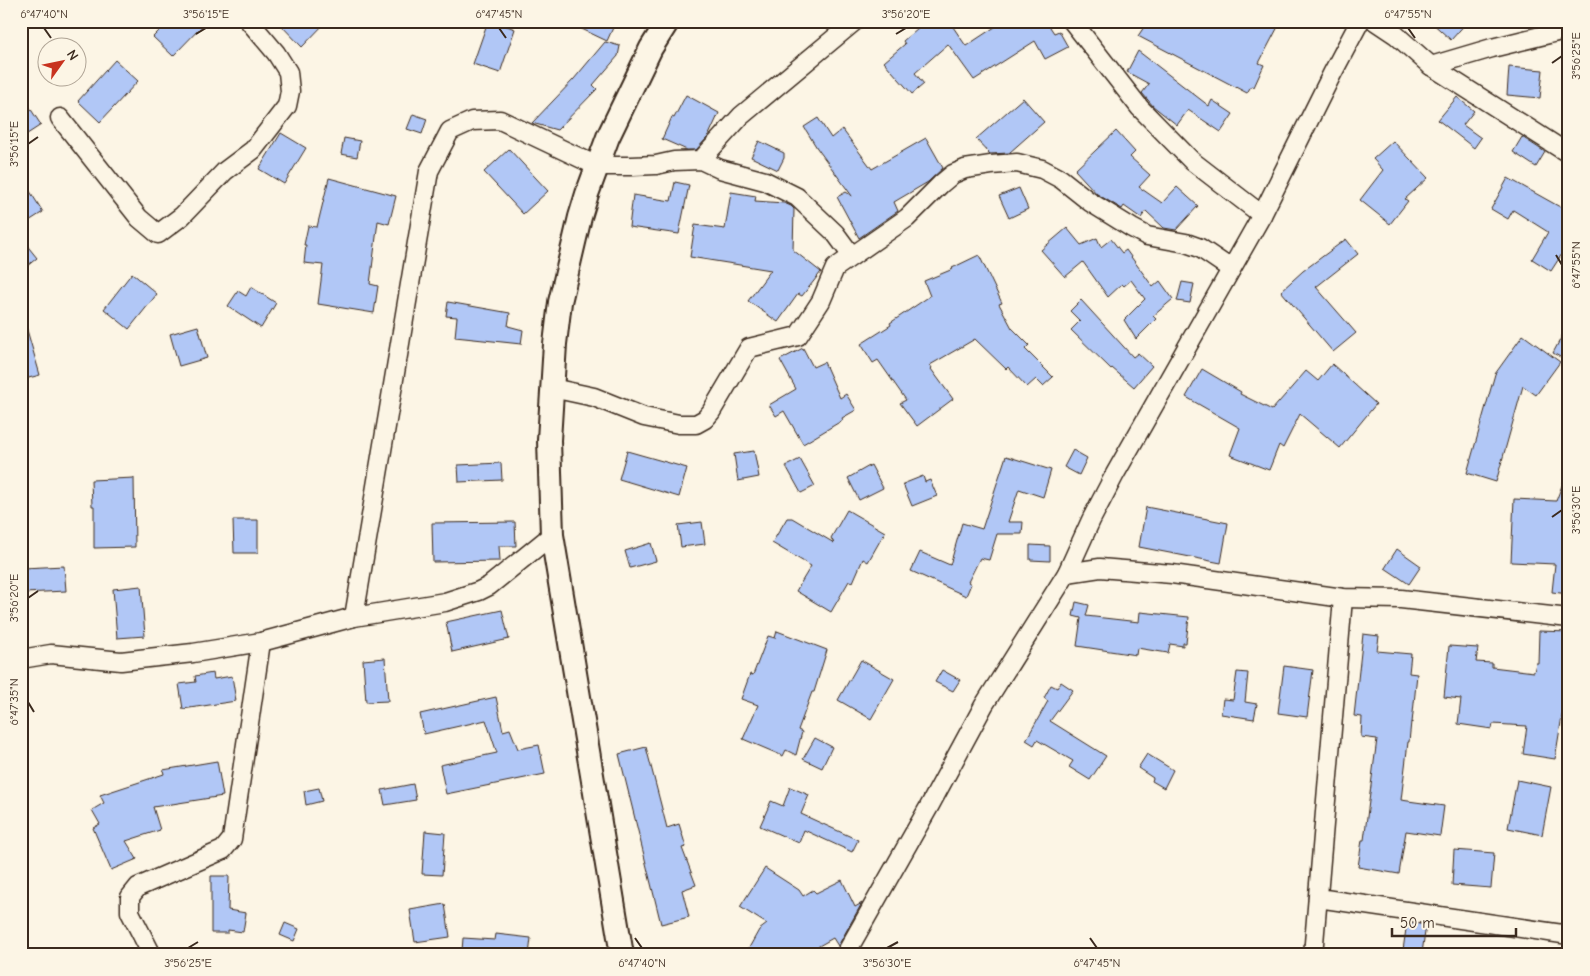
<svg xmlns="http://www.w3.org/2000/svg" width="1590" height="976" font-family="'Comic Neue',sans-serif">
<style>
.building{fill:#b1c7f6;stroke:#3b2a1e}
.lines{fill:none;stroke-linecap:round;stroke-linejoin:round}
.minor-casing{stroke:#3b2a1e;stroke-width:21}
.tertiary-casing{stroke:#3b2a1e;stroke-width:26}
.minor{stroke:#fcf5e5;stroke-width:18}
.tertiary{stroke:#fcf5e5;stroke-width:22}
.ticks{fill:none;stroke:#3b2a1e;stroke-width:2}
.neatline{fill:none;stroke:#3b2a1e;stroke-width:2}
.ticks-label{font-size:12px;text-anchor:middle;fill:#3b2a1e}
</style>
<rect width="100%" height="100%" fill="#fcf5e5"/>
<filter id="ink" filterUnits="userSpaceOnUse"><feTurbulence type="fractalNoise" baseFrequency=".02" numOctaves="2"/><feDisplacementMap in="SourceGraphic" scale="10" xChannelSelector="R" yChannelSelector="G"/><feConvolveMatrix kernelMatrix="1 2 1 2 8 2 1 2 1" color-interpolation-filters="sRGB"/></filter>
<g filter="url(#ink)">
<!-- building -->
<g class="building">
<path d="M169,21H207L173,56L153,37Z"/>
<path d="M277,21H327L302,47Z"/>
<path d="M488,21H493L515,29L500,73L473,64Z"/>
<path d="M565,21H616L607,41Z"/>
<path d="M926,21H949L966,46L1004,21H1046L1054,33L1059,31L1068,47L1045,59L1035,41L974,80L948,44L915,73L924,84L912,94L884,62L905,44L903,41Z"/>
<path d="M1148,21H1281L1259,63L1264,65L1254,87L1251,86L1247,93L1138,36Z"/>
<path d="M1430,21H1468L1451,40Z"/>
<path d="M605,42L620,46L618,56L593,85L597,89L557,130L532,123L574,79Z"/>
<path d="M1138,51L1209,106L1212,100L1233,114L1221,132L1188,110L1177,125L1153,106L1142,93L1149,84L1127,72Z"/>
<path d="M115,60L138,81L100,122L78,101Z"/>
<path d="M1509,67L1543,70L1540,98L1507,95Z"/>
<path d="M21,94L41,125L21,138Z"/>
<path d="M686,95L719,113L708,137L696,150H687L662,139L672,117L674,118Z"/>
<path d="M1457,97L1474,111L1463,125L1481,138L1474,148L1438,120Z"/>
<path d="M1023,98L1044,122L1009,153L990,154L976,139Z"/>
<path d="M413,114L427,119L422,134L407,129Z"/>
<path d="M818,118L831,138L842,129L872,169L926,138L943,168L928,182L894,202L898,211L859,238L837,197L846,192L852,196L817,148L804,127Z"/>
<path d="M1116,131L1135,152L1130,157L1150,175L1139,187L1162,203L1177,187L1198,206L1176,230L1164,228L1146,211L1141,218L1124,206L1122,209L1097,194L1075,170Z"/>
<path d="M281,133L306,148L284,184L259,169Z"/>
<path d="M1522,137L1545,152L1536,167L1513,152Z"/>
<path d="M344,138L360,141L357,157L341,154Z"/>
<path d="M759,141L784,153V158L778,170L751,157Z"/>
<path d="M1393,141L1428,178L1405,199L1408,201L1390,224L1360,200L1383,170L1373,159Z"/>
<path d="M509,149L548,191L523,214L484,172Z"/>
<path d="M21,177L43,212L21,226Z"/>
<path d="M329,178L396,196L389,224L378,221L370,284L378,286L374,313L318,304L323,265L304,263L306,245H304L308,226L317,227Z"/>
<path d="M1508,178L1569,212V243L1551,271L1532,259L1548,232L1513,210L1508,219L1491,209Z"/>
<path d="M675,182L689,185L679,234L629,227L633,195L671,201Z"/>
<path d="M1019,188L1028,209L1009,218L999,196Z"/>
<path d="M731,192L756,196L755,201L784,203L791,206L794,209L793,250L821,272L802,296L798,294L778,322L748,301L771,270L690,257L695,225L725,229Z"/>
<path d="M1067,228L1081,245L1097,238L1101,247L1111,239L1122,253L1126,250L1153,287L1160,281L1173,299L1153,316L1156,319L1136,339L1124,320L1145,299L1131,280L1124,286L1122,284L1108,297L1083,262L1065,277L1041,250Z"/>
<path d="M21,238L37,258L21,271Z"/>
<path d="M1346,239L1358,254L1316,287L1356,333L1333,352L1281,291L1303,271Z"/>
<path d="M979,255L1002,303L999,304L1012,328L1029,345L1025,349L1053,377L1043,386L1036,379L1027,387L1008,367L1006,369L975,339L930,365L932,368L931,369L953,399L917,426L900,403L906,400L878,360L873,363L861,344L891,325L890,323L930,296L924,281L953,269L952,268Z"/>
<path d="M132,273L157,294L129,329L104,309Z"/>
<path d="M1182,282L1194,284L1190,303L1177,301Z"/>
<path d="M251,287L276,303L261,328L228,306L238,291L246,296Z"/>
<path d="M1081,300L1133,357L1138,353L1152,366L1134,387L1112,368L1111,369L1071,330L1080,321L1070,311Z"/>
<path d="M448,302L510,313L508,326L523,330L521,344L455,337L457,317L446,316Z"/>
<path d="M21,323H25L40,375L21,380Z"/>
<path d="M1569,323V362L1553,353Z"/>
<path d="M198,326L207,358L179,366L170,334Z"/>
<path d="M1523,335L1560,362L1536,395L1523,386L1496,482L1467,473L1495,374Z"/>
<path d="M803,348L813,367L824,362L840,398L846,394L856,410L842,418L843,420L803,444L784,411L776,416L769,405L796,389L780,360Z"/>
<path d="M1332,364L1376,404L1340,448L1300,414L1283,448L1279,445L1269,470L1230,455L1240,428L1186,397L1202,369L1241,392L1240,394L1272,410L1306,371L1318,381Z"/>
<path d="M1073,450L1087,458L1079,475L1064,467Z"/>
<path d="M627,451L687,468L679,497L619,479Z"/>
<path d="M754,451L759,477L738,481L734,454Z"/>
<path d="M1006,456L1051,470L1043,497L1019,489L1008,522H1023L1022,534H997L989,560L980,558L968,582L971,584L966,596L911,571L920,552L950,565L962,523L982,529Z"/>
<path d="M800,459L815,486L801,493L786,466Z"/>
<path d="M501,463L502,480L459,482L458,465Z"/>
<path d="M871,465L883,488L859,500L848,478Z"/>
<path d="M1568,470H1569V594L1552,592L1555,564L1511,562L1514,499L1556,501Z"/>
<path d="M923,476L925,482L930,480L937,496L912,506L903,484Z"/>
<path d="M134,478L135,547L94,548V506H92L91,480Z"/>
<path d="M1146,507L1228,523L1221,563L1139,547Z"/>
<path d="M847,510L885,532L868,562L863,559L853,582L849,581L831,612L796,591L811,566L772,543L787,518H792L834,543L831,538Z"/>
<path d="M233,520H258V553H234Z"/>
<path d="M515,522L516,546H499L500,561L433,562L432,523Z"/>
<path d="M702,522L705,544L681,547L678,525Z"/>
<path d="M651,543L656,561L630,568L625,551Z"/>
<path d="M1030,545L1050,546V561L1030,560Z"/>
<path d="M1397,549L1421,566L1409,584L1385,568Z"/>
<path d="M64,566L66,591L24,593L23,568Z"/>
<path d="M141,586L145,636L117,638L113,589Z"/>
<path d="M1076,602L1089,605L1086,616L1139,622L1140,612L1189,617L1186,643H1183V646L1170,644L1168,653L1137,648L1136,655L1077,646L1081,618L1073,616Z"/>
<path d="M502,610L509,639L452,652L446,622Z"/>
<path d="M777,631L827,650L814,692H812L798,730L802,732L796,755L786,750L783,756L743,739L758,705L741,699L750,674L753,675L768,636L775,638Z"/>
<path d="M1539,631L1569,632V673L1555,759L1523,754L1527,726L1493,724L1492,729L1458,724L1461,699L1444,697L1449,646L1478,648L1476,662L1492,663V667L1534,672L1536,663H1538Z"/>
<path d="M1363,634L1379,636L1377,651L1411,654L1409,673L1417,674L1412,723L1411,722L1409,742H1408L1401,800L1444,806L1440,836L1406,831L1399,874L1358,867L1362,840H1364L1377,739L1361,737L1362,717L1354,716Z"/>
<path d="M385,658L388,701L366,702L363,660Z"/>
<path d="M861,660L894,679L871,719L838,700Z"/>
<path d="M1284,666L1313,670L1307,717L1278,713Z"/>
<path d="M942,670L960,680L953,691L935,682Z"/>
<path d="M1237,672L1248,673L1245,702L1257,704L1254,719L1221,714L1223,699L1233,700Z"/>
<path d="M213,673L214,679L232,676L236,701L183,709L179,684L196,682L195,676Z"/>
<path d="M1061,682L1073,690L1050,721L1106,756L1090,780L1069,767L1073,761L1037,740L1034,745L1026,740L1048,701L1044,698L1051,685L1057,688Z"/>
<path d="M496,697L503,731L510,729L518,749L539,745L545,774L446,794L440,765L497,753L486,720L424,734L420,714Z"/>
<path d="M815,738L832,747L822,768L803,759Z"/>
<path d="M646,747L667,828L679,824L686,847L682,848L696,885L682,890L689,917L661,924L619,754Z"/>
<path d="M1147,754L1173,770L1164,788L1152,781L1153,778L1138,768Z"/>
<path d="M217,761L223,796L153,807L160,830L126,841L137,859L111,870L93,828L100,824L92,810L104,803L100,795L164,774L163,770Z"/>
<path d="M1517,780L1551,787L1542,835L1508,828Z"/>
<path d="M413,784L416,800L385,805L382,790Z"/>
<path d="M790,787L809,795L801,814L858,840L852,852L804,830L799,843L760,826L771,801L783,806Z"/>
<path d="M319,788L322,801L306,805L304,791Z"/>
<path d="M425,831L445,833L442,875L422,874Z"/>
<path d="M1454,850L1494,853L1491,888L1452,885Z"/>
<path d="M765,868L799,890L803,896L813,890L816,893L842,880L855,907L862,903L838,946L833,938L803,955H797L795,951L789,955H745L759,930L767,924L740,907Z"/>
<path d="M211,876H229L228,910L246,913L243,932L228,930V933H211Z"/>
<path d="M445,904L450,937L415,942L410,910Z"/>
<path d="M1407,922L1426,925L1422,953L1403,950Z"/>
<path d="M285,923L299,929L294,941L280,935Z"/>
<path d="M496,934L531,938L529,955H493V953L462,951L463,938L495,940Z"/>
</g>
<g class="lines">
<!-- minor casing -->
<g class="minor-casing">
<g id="minor">
<path d="M1072,21L1140,108L1192,161L1262,215"/>
<path d="M1375,21L1396,35L1431,66L1569,154"/>
<path d="M1431,66L1492,48L1569,29"/>
<path d="M60,118L139,218L158,234L182,216L225,171L253,150L287,106L290,91L288,72L276,53L249,21"/>
<path d="M701,160L741,116L855,21"/>
<path d="M552,388L594,397L644,417L679,424H696L705,419L711,412L749,348L798,336L821,301L835,268L907,218L941,184L953,174L965,169L991,165L1017,163L1042,169L1061,179L1090,202L1132,228L1147,236L1186,243L1200,248L1231,269"/>
<path d="M1067,573L1100,568L1172,574L1343,598L1401,599L1569,618"/>
<path d="M354,617L429,171L450,131L472,121L500,120L597,166H632L656,165L674,161L701,160L720,169L765,181L797,197L835,233L852,256"/>
<path d="M21,659L51,654L121,661L193,653L261,642L354,617L445,602L479,591L489,586L552,535"/>
<path d="M1318,898L1569,935"/>
<path d="M152,955L130,912V897L138,887L223,850L232,839L261,642"/>
<path d="M845,955L930,805L984,705L1067,573L1091,520L1115,474L1262,215L1332,74L1360,21"/>
<path d="M1313,955L1343,598"/>
</g>
</g>
<!-- tertiary casing -->
<g class="tertiary-casing">
<path id="tertiary" d="M622,955L552,535L549,440L555,344L560,302L580,217L587,194L608,137L651,48L668,21"/>
</g>
<!-- minor -->
<use href="#minor" class="minor"/>
<!-- tertiary -->
<use href="#tertiary" class="tertiary"/>
</g>
</g>
<!-- ticks -->
<path class="ticks" d="M44,28L51,38M499,28L506,38M1408,28L1415,38M196,34L206,28M896,34L906,28M1552,63L1562,56M28,144L38,137M1556,255L1562,265M1552,517L1562,510M28,598L38,591M28,702L34,712M635,938L642,948M1090,938L1097,948M188,948L198,942M887,948L898,942"/>
<!-- margin -->
<rect width="1590" height="976" fill="none" stroke="#fcf5e5" stroke-width="55"/>
<!-- north arrow -->
<g transform="translate(62 62) rotate(57)"><circle r="24" fill="#fcf5e5" stroke="#afa495"/>
<path d="M0-4L9 19L0 12L-9 19Z" fill="#c8321e"/>
<text y="-8" font-size="14" font-weight="bold" text-anchor="middle" fill="#3b2a1e">N</text>
</g>
<!-- scale -->
<path d="M1392 928v8h124v-8" fill="none" stroke="#3b2a1e" stroke-width="2.5"/>
<text x="1400" y="928" font-size="15" fill="#3b2a1e" stroke="#fcf5e5" stroke-width="4" paint-order="stroke">50 m</text>
<rect x="28" y="28" width="1534" height="920" class="neatline"/>
<g class="ticks-label">
<text x="44" y="18">6°47'40"N</text>
<text x="206" y="18">3°56'15"E</text>
<text x="499" y="18">6°47'45"N</text>
<text x="906" y="18">3°56'20"E</text>
<text x="1408" y="18">6°47'55"N</text>
<text transform="translate(1576 56) rotate(-90)" y="4">3°56'25"E</text>
<text transform="translate(14 144) rotate(-90)" y="4">3°56'15"E</text>
<text transform="translate(1576 265) rotate(-90)" y="4">6°47'55"N</text>
<text transform="translate(1576 510) rotate(-90)" y="4">3°56'30"E</text>
<text transform="translate(14 598) rotate(-90)" y="4">3°56'20"E</text>
<text transform="translate(14 702) rotate(-90)" y="4">6°47'35"N</text>
<text x="188" y="967">3°56'25"E</text>
<text x="642" y="967">6°47'40"N</text>
<text x="887" y="967">3°56'30"E</text>
<text x="1097" y="967">6°47'45"N</text>
</g>
</svg>
